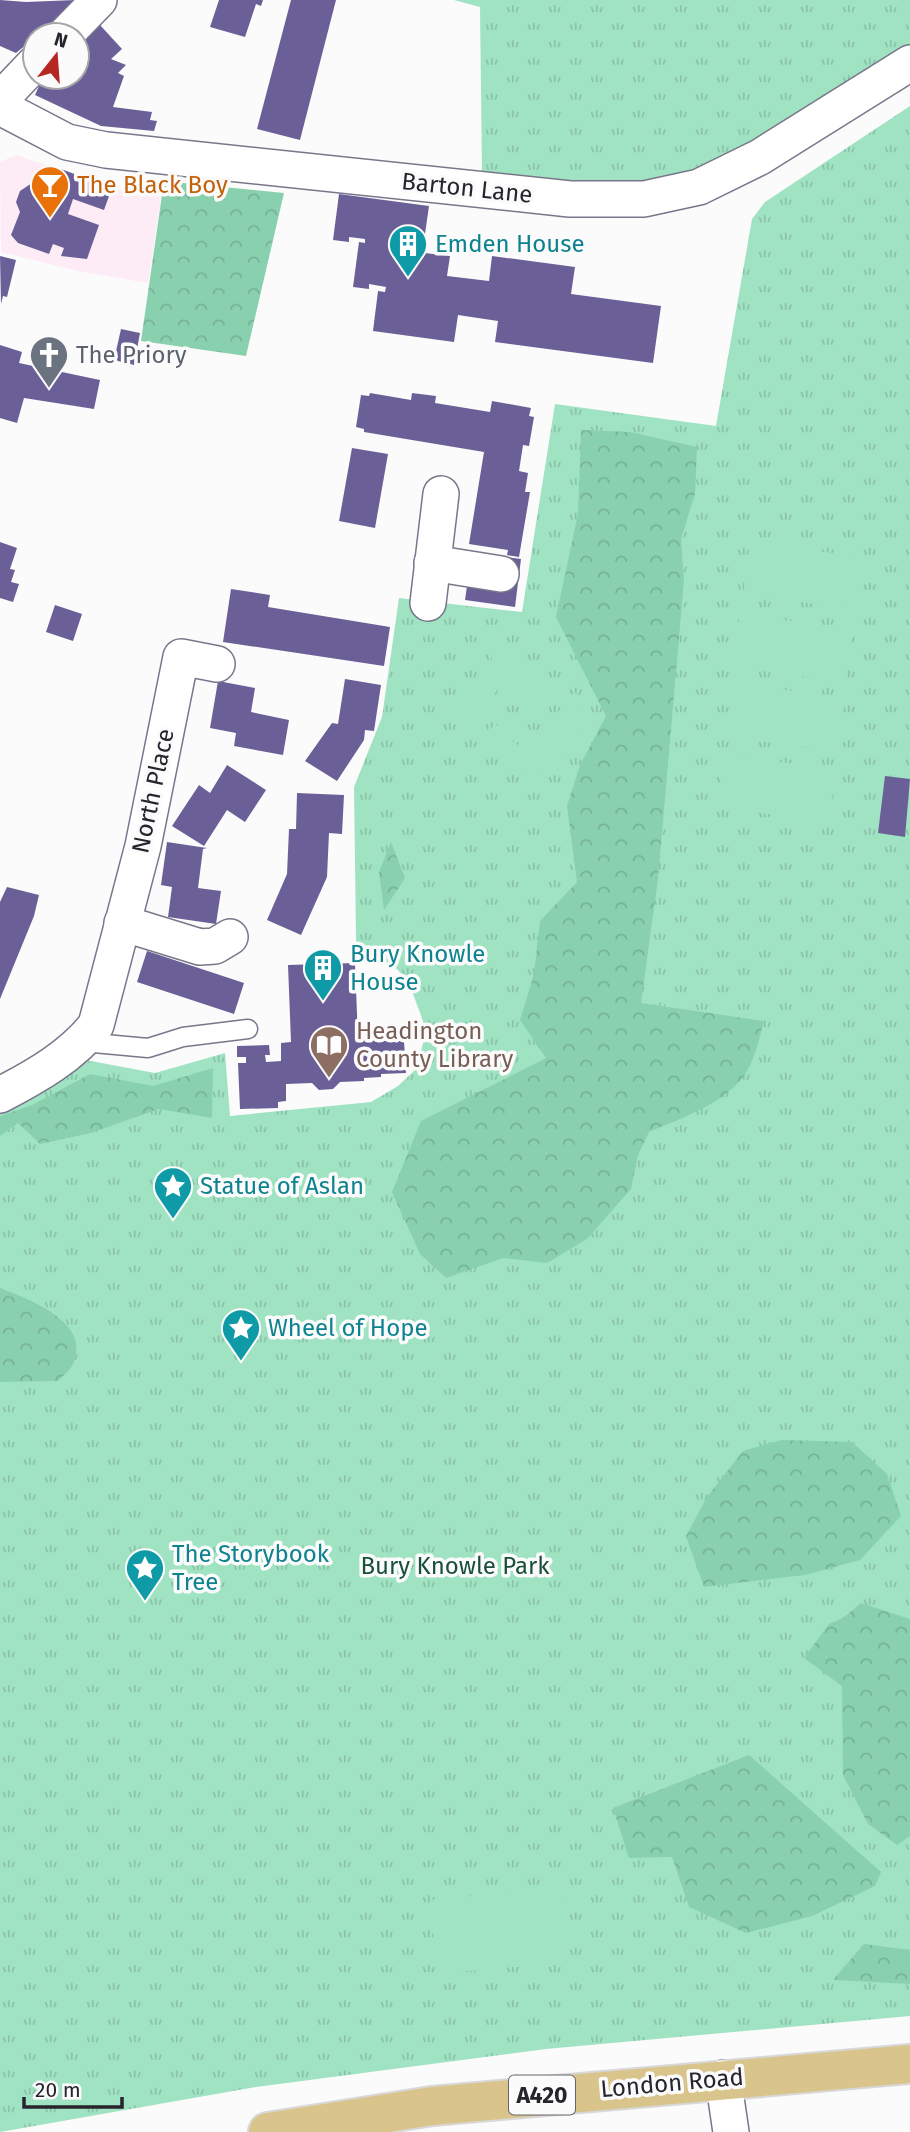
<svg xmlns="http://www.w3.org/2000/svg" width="910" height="2132" font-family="'Fira Sans',sans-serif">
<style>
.commercial{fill:#fdebf6}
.grass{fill:url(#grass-tufts)}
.forest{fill:url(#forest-crowns)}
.garden{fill:#a0e3c3}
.building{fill:#6a6097}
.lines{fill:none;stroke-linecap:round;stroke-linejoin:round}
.lane-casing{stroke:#79768b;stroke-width:21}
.street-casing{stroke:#79768b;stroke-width:38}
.primary-casing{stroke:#d8d8d9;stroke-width:42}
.lane{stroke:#fff;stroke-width:18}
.street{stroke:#fff;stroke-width:35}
.primary{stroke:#d9c58c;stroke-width:38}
.labels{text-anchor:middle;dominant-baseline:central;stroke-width:7;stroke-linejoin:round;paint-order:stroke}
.shield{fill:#fbfbfb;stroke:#66656c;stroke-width:2}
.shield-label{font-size:23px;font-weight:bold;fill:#26252e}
.food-label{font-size:24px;fill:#c56008;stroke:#fbfbfb;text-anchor:start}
.street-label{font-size:24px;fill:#26252e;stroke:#fbfbfb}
.culture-label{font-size:24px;fill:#0d838f;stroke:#fbfbfb;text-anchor:start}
.worship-label{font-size:24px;fill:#5b616d;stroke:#fbfbfb;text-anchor:start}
.education-label{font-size:24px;fill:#785e54;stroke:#fbfbfb;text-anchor:start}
.park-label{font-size:24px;fill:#18503a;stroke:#fbfbfb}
</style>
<defs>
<pattern id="grass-tufts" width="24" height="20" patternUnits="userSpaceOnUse" patternTransform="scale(1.75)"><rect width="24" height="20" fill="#a0e3c3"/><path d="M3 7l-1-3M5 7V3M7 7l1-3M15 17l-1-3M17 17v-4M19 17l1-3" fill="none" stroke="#8ac3a8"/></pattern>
<pattern id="forest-crowns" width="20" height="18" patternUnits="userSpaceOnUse" patternTransform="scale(1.75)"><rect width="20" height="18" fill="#89d0af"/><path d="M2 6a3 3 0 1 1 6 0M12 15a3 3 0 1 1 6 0" fill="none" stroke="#76b297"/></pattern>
</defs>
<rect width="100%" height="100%" fill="#fbfbfb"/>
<!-- commercial -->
<path class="commercial" d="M16,155L112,188L161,197L148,283L78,271L1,252L0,162Z"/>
<!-- grass -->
<g class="grass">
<path d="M454,0H910V48C814,106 711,189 593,187C556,187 518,178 482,174L480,7Z"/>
<path d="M910,106V2016L546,2049L256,2087L0,2132V1103L80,1059L155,1073L225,1053L230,1116L371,1102L398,1086L417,1068L423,1043V1021L409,983L397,969L378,959L357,955L356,938L354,787L382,717L399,598L522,612L555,404L716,426L752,219L765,202Z"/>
</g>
<!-- forest -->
<g class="forest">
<path d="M164,181L284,193L246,356L141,341Z"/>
<path d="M581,430L630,432L697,447L695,494L681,539L684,580L658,879L641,1003L764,1021C760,1035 757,1050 751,1063C736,1100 682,1118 649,1132L638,1155L631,1189L587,1239L547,1263L503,1258L446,1278L420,1254L392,1192L421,1121L546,1058L520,1020L534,974L540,921L577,882L567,806L580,765L606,716L556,617L578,514Z"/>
<path d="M391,842L405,878L384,910L379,872Z"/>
<path d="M213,1068L212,1118L159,1109L91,1133L40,1144L18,1123L0,1136V1116L32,1105L90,1074L153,1086Z"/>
<path d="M0,1288C28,1299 93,1322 73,1364C70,1370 63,1376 58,1381L0,1382Z"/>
<path d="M781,1440L852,1442L887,1474L901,1516L860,1560L805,1575L704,1587L686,1536L707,1497L743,1451Z"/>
<path d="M861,1603L910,1619V1836L897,1845L868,1824L843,1775L842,1686L804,1658L829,1624L843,1618Z"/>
<path d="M749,1755L881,1872L875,1886L812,1916L746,1933L689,1907L672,1857L629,1858L613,1808Z"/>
<path d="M864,1944L910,1950V1984L833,1980Z"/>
</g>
<!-- garden -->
<g class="garden">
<path d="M750,542L862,557L855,609L743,595Z"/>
<path d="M740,614L852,629L845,682L733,667Z"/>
<path d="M505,648L528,660L555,686L554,696L544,710L494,667L490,652Z"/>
<path d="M485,678L499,686L471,739L454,721L472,681Z"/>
<path d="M733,683L845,698L838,751L726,737Z"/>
<path d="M576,693C593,729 575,740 559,772C532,777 503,761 480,747L488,729L498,725L504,734L526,752L540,740L569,695Z"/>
<path d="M724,755L836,769L829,822L717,807Z"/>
<path d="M560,1887L567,1962L437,1974L430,1900Z"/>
</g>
<!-- building -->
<g class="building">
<path d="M0,0L26,2L75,0L62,15L16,53L0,46Z"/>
<path d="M219,0H263L261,6L256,4L245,37L210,27Z"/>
<path d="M291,0H336L300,140L257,129Z"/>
<path d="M100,25L122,49L111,59L126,65L118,73L124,76L113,107L152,112L150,120L157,121L154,131L101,126L35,95L43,77H77V47Z"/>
<path d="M61,169L112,188L104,210L73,199L68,214L99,225L87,259L61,256L64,248L53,244L49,254L18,243L11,235L20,212L16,202L20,191L32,183L40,186L45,175Z"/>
<path d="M339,194L429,206L423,248L409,246L408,251L450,256L447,276L489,281L492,256L575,267L571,294L661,306L653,363L495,342L498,321L458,315L454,342L373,331L378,291L385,292L386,287L369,284V289L353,287L359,242L365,243V239L349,237V242L333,240Z"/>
<path d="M0,256L16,260L7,297L3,296L1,304Z"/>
<path d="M121,329L140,333L134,365L114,360Z"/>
<path d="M0,345L22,352L19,363L100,380L94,409L24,398L17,423L0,418Z"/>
<path d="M370,393L411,400L412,393L436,396L435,403L490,412L492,401L531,408L529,416L534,417L529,446L523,445L519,471L528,473L525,492H530L519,557L507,555L508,550L469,544L484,452L364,432V429L356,427L361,395L369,396Z"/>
<path d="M352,448L388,454L375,528L339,521Z"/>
<path d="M0,542L17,548L10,569L15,570L11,582L19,584L13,602L0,598Z"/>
<path d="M506,557L521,559L515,607L465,600L467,586L502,590Z"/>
<path d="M231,589L270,595L268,607L390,627L384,666L223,642Z"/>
<path d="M55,605L82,614L73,641L46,632Z"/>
<path d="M345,679L381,685L374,731L365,730L364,740L337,781L305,761L332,723L338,724Z"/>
<path d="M218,681L255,688L251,712L289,720L283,755L234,746L236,733L210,728Z"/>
<path d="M227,765L266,790L245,822L227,810L204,846L172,826L199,785L210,793Z"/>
<path d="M885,776L910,779L905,837L878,833Z"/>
<path d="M297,793L344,795L342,834L329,833L327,877L301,935L267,920L287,874L289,829H296Z"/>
<path d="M167,842L207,848L203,849L198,888L221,891L216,924L168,917L172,887L161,885Z"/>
<path d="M7,887L39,895L34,916L0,999V902Z"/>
<path d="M147,951L244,983L234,1014L137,982Z"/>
<path d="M355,963L358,1039L404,1041L406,1073L381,1074V1077L364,1078V1081L340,1082L333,1089L319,1090L312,1083L286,1084V1101L278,1102V1108L240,1109L238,1063H246V1057H237V1046L269,1045L270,1055H265L266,1062L281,1061V1043L291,1042L288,965Z"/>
</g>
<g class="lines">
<!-- lane casing -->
<g class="lane-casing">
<path id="lane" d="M83,1042L148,1048L183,1037L248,1029"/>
</g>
<!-- street casing -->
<g class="street-casing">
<g id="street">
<path d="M65,35L99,0"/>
<path d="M0,100L35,63"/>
<path d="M0,107L67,142L106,150L570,199H644L699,187L760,157L910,63"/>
<path d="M432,563L501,574"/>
<path d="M428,603L441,494"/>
<path d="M122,923L200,947L215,946L230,937"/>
<path d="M0,1095C35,1077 72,1056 96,1025L143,846L181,657L217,664"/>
<path d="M723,2078L731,2132"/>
</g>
</g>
<!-- primary casing -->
<g class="primary-casing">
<path id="primary" d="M268,2132L432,2106L910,2064"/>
</g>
<!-- lane -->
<use href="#lane" class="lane"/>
<!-- street -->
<use href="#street" class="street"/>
<!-- primary -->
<use href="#primary" class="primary"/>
</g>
<!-- icons -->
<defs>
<g id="bar-pin" transform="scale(2.0125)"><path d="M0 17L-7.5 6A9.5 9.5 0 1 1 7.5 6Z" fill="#e8710a" stroke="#fbfbfb"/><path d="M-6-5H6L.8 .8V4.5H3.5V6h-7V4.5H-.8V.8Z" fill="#fff"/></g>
<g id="building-pin" transform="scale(2.0125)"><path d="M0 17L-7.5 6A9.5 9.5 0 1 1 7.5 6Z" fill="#0f9aa8" stroke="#fbfbfb"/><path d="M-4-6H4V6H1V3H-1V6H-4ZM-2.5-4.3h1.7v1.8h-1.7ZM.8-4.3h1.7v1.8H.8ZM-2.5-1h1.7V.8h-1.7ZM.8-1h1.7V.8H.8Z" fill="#fff"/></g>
<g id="church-pin" transform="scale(2.0125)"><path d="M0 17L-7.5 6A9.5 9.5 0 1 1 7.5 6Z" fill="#6b7280" stroke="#fbfbfb"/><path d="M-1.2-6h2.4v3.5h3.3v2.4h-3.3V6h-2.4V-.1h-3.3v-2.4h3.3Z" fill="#fff"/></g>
<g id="library-pin" transform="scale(2.0125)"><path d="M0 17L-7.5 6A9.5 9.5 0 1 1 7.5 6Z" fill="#8d6e63" stroke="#fbfbfb"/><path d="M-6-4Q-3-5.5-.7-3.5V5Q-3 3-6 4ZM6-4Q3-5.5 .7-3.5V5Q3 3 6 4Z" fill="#fff"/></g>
<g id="sight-pin" transform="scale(2.0125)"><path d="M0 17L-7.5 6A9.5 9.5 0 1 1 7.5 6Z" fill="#0f9aa8" stroke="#fbfbfb"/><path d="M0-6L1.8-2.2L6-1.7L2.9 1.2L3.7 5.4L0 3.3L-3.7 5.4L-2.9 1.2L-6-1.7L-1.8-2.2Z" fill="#fff"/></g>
</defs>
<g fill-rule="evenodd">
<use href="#bar-pin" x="50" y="185"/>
<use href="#building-pin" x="408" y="244"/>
<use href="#church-pin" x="49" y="355"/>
<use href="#building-pin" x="323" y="968"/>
<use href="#library-pin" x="329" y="1045"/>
<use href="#sight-pin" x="173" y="1186"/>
<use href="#sight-pin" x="241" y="1328"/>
<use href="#sight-pin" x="145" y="1568"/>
</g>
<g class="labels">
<!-- shield labels -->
<rect class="shield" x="509" y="2075.5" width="66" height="39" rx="5"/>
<g class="shield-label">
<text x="542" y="2095">A420</text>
</g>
<!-- food labels -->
<g class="food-label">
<text x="77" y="185">The Black Boy</text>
</g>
<!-- street labels -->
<g class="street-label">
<text transform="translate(467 188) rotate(6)">Barton Lane</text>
<text transform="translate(153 791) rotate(-78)">North Place</text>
<text transform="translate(672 2083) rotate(-5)">London Road</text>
</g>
<!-- culture labels -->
<g class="culture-label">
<text x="435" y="244">Emden House</text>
<text x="350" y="954">Bury Knowle<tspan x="350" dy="28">House</tspan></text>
<text x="200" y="1186">Statue of Aslan</text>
<text x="268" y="1328">Wheel of Hope</text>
<text x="172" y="1554">The Storybook<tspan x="172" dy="28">Tree</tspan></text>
</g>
<!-- worship labels -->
<g class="worship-label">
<text x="76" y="355">The Priory</text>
</g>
<!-- education labels -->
<g class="education-label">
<text x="356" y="1031">Headington<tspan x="356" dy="28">County Library</tspan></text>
</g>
<!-- park labels -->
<g class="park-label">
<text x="455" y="1566">Bury Knowle Park</text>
</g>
</g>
<!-- north arrow -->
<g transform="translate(56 56) rotate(17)"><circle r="33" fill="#fbfbfb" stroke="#a6a5a9" stroke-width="2"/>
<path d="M0-5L12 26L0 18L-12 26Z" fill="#b62723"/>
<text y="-10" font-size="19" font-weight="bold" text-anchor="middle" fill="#26252e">N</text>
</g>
<!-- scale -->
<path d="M24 2097v10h98v-10" fill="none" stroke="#26252e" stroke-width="3.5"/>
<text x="35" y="2097" font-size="21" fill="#26252e" stroke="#fbfbfb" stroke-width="5" paint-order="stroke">20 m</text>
</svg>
